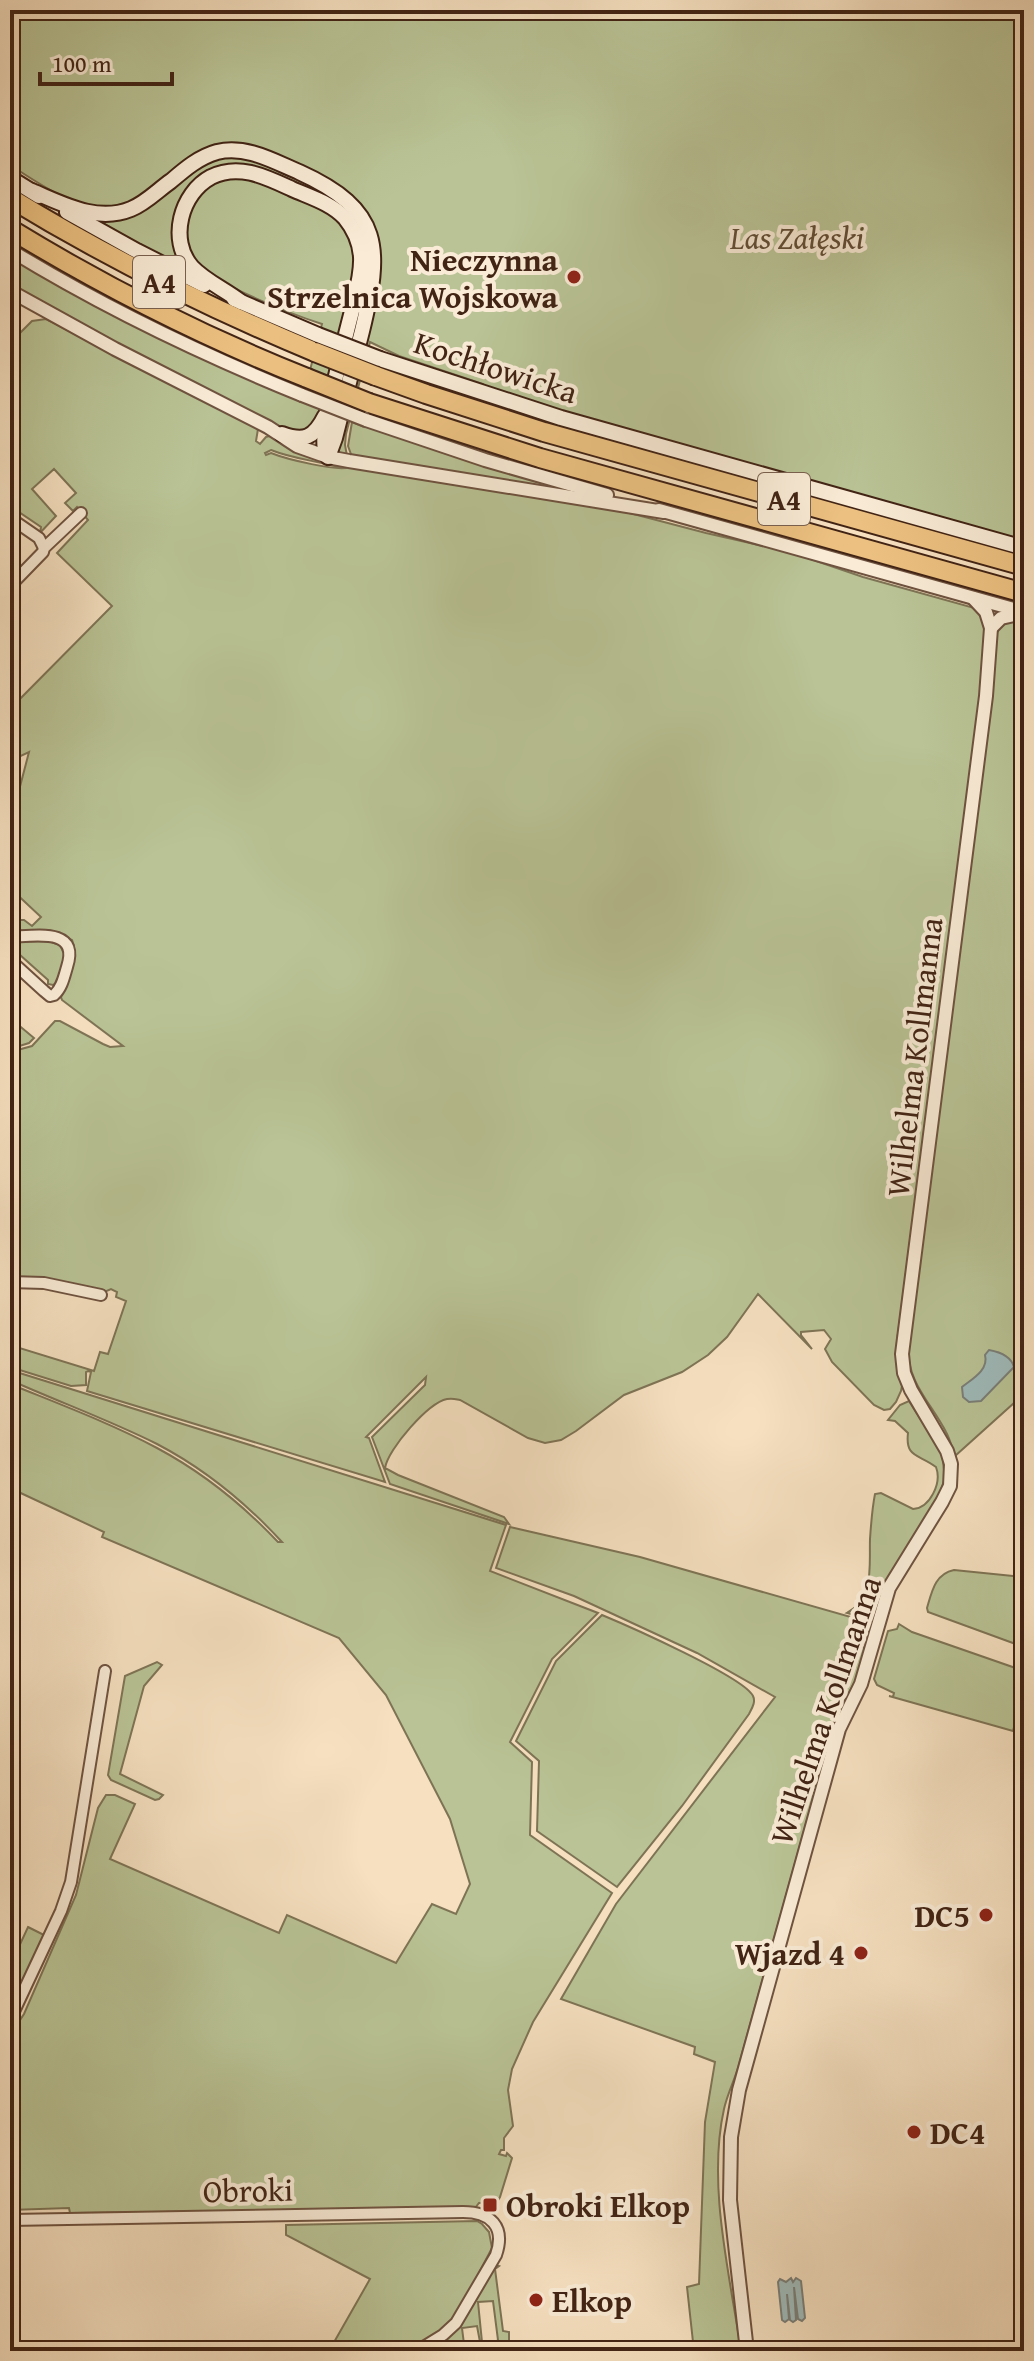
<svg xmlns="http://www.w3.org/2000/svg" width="1034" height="2361" font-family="'Gentium Book Plus',serif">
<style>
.green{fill:#b9c395;stroke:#7e7455;stroke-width:2}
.water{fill:#9fbbbb;stroke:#7a7f79;stroke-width:2}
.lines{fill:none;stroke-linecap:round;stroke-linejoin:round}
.minor-casing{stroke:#6f5340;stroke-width:14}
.tertiary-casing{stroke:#6f5340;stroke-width:16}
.secondary-casing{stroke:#422415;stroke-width:18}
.motorway-casing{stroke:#422415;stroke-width:22}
.minor{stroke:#f9ebd6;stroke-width:10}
.tertiary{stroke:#f9ebd6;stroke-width:12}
.secondary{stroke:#f9ebd6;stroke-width:14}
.motorway{stroke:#ebc080;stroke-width:18}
.rail{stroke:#422415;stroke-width:3;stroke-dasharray:14 14;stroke-linecap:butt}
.tertiary-bridge-casing{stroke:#6f5340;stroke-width:16;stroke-linecap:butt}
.secondary-bridge-casing{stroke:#422415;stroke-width:18;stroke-linecap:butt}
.motorway-bridge-casing{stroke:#422415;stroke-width:22;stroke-linecap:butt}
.tertiary-bridge{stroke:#f9ebd6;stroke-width:12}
.secondary-bridge{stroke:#f9ebd6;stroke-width:14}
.motorway-bridge{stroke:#ebc080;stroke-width:18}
.poi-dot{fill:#8f2418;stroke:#f9ebd6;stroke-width:3}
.labels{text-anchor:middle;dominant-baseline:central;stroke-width:8;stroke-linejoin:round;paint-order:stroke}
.shield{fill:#f9ebd6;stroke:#79604f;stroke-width:2}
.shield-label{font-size:30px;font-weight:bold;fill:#422415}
.park-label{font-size:32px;font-style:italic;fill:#604c35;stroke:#f9ebd6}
.poi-label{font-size:32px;font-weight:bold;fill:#422415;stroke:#f9ebd6;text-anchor:end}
.street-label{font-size:32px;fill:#422415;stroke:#f9ebd6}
</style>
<rect width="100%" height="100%" fill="#f6e0c0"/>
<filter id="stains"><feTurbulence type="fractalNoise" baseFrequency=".0025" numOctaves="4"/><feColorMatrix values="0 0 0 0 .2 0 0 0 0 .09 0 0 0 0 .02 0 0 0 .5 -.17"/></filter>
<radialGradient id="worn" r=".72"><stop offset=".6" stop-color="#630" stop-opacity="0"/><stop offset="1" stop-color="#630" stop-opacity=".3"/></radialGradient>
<!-- green -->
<g class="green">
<path d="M10,10H1024V543L630,433L484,387L483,384L399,356L370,342L346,434L345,445L347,456L339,453L337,450L379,279L380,257L362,210L229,146C200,162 134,209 104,209C76,210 34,180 10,165Z"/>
<path d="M235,155C256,157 275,166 294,175C342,198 373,217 369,276L331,437L329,436L333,417C340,387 348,357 355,328C361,303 371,275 367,249C364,235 357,223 346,213C329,196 265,167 241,166C202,164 171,199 175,237C176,250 184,261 186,271L91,221V219C106,219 120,219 134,213C174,196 185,159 235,155Z"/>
<path d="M224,178L254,179L323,209L338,219L352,239L355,262L350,290L315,427L291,434L207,389L122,347L10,286V256L302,401L322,324C294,315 210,283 194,260C186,250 184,230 187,218C192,198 206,187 224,178Z"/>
<path d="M46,319L258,429L256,441L260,444L266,437L273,435L346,464L342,468C318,461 293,459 271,450L265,453L266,455L271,453C286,459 338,472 350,467L351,465L622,511L706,533L790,552L863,577L978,609L985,621L981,698L897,1341L896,1361L902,1386L901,1391L896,1402L890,1409L884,1410L874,1405L832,1362L825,1349L831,1339L824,1330L801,1332V1335L812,1349L758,1294L727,1337L708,1355L682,1372L624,1395L576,1431L561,1440L545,1443L528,1438L460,1400C455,1399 453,1398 447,1399C428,1403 388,1449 385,1468L398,1475L504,1517L509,1524L390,1484L372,1437L425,1385L426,1377L366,1437L369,1438L385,1482L87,1391L91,1372L88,1371L86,1372V1385L71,1386L10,1367V1345L94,1371L100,1352L108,1354L126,1301L116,1297L117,1292L111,1289L102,1293L10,1279V1052L32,1046L55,1021H60L103,1044L110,1047L123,1046L62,1000L61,997C67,980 80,957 72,940L49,930L10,931V924L18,920H24L32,926L41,917L10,888V825L29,752L10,761V709L112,606L57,553L88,520L77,507L73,511L65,503L76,493L54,469L32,489L56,516L40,533L41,527L10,506V476L16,441L11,439L13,435L10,423V343L32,321Z"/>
<path d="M352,422L364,427L365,424L565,490L352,457L348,446Z"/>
<path d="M1014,619L1024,622V1394L955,1456C952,1448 950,1439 946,1432C931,1403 907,1382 908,1347L996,631L1001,623Z"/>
<path d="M48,941L60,945L66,958L56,983L53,985L48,984V980L10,946V942Z"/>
<path d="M10,1018L34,1038L29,1043L10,1049Z"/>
<path d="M10,1370L506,1525L490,1571L598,1613L552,1659L510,1742L532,1762L530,1835L612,1893L533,2022L512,2069L508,2090L513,2126L504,2138V2150H501L499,2154L506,2156L507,2153L512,2158L500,2197L497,2202L479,2203L475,2208L70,2213L69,2208L10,2210V2035L24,2014L76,1895L98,1808L106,1795H115L135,1804L110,1859L279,1933L287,1915L396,1963L432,1904L456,1914L470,1884L450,1819L386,1695L339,1638L102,1537L104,1532L10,1488V1384C59,1404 110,1423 157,1448C202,1472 243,1505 278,1542H282C247,1504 203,1468 157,1444C109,1420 59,1402 10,1380Z"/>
<path d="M909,1401L942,1453L945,1478L939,1495L882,1588L877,1603L871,1604L866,1615L862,1617L847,1613C875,1598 869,1565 870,1539C871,1524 872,1509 875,1494L881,1493L913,1509C930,1508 942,1483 936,1467C919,1454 905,1458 908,1433L895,1421L888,1420L900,1405Z"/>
<path d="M510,1527L640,1557L861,1620L869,1617L875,1605L876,1606L862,1646L865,1649L857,1678L835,1719L738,2068C734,2081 727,2095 724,2109C707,2185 730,2275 741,2351H694L687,2287L699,2284L705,2122L715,2062L694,2054L695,2047L561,1999L616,1904L775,1697L697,1653L574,1596L496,1568Z"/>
<path d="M954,1570L1024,1577V1647L928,1612L927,1608C932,1591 935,1574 954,1570Z"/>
<path d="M602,1615C626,1625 744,1677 753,1696C756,1702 752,1708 749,1714L682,1806L617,1887L537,1831L539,1761L516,1741L556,1661Z"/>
<path d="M899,1624L912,1632L1024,1671V1718L1017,1716L1013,1731L889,1696L893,1697L894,1693L877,1685L874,1679L888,1631L897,1629Z"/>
<path d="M157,1662L162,1665L144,1686L120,1774L163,1795L159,1799L155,1800L111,1780L108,1775L125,1676Z"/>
<path d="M28,1927L44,1935L10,2007V1966Z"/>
<path d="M477,2221L482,2224L489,2232L492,2248L461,2307L444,2329L411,2351H329L370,2279L286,2235V2225Z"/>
<path d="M496,2265L499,2266L495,2269L503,2331L509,2332V2341L504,2343H494L498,2340L493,2301L478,2302L482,2342H487L486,2345L477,2347L475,2345L480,2342L477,2326L462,2328L464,2344H469L468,2348L445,2350L442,2345L445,2339L464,2319Z"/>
</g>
<!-- water -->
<g class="water">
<path d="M989,1350C1000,1352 1011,1356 1014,1367L981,1401L969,1402L963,1397L962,1387C972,1379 989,1370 985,1355Z"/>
<path d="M791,2278L793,2282L796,2278L801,2281L805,2318L802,2321L798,2319L794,2287L796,2320L793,2322L790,2320L787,2294L789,2319L785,2322L782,2320L778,2282L780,2279L786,2282Z"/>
</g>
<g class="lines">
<!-- minor casing -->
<g class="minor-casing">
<g id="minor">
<path d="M10,518L39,538L44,548"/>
<path d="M10,586L43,552L44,548L81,513"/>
<path d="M10,937C35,936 80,927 67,967C64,977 62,988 54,995L50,996L44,991L10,960"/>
<path d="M10,1282L44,1283L101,1295"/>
<path d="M10,2020L61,1911L71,1882L105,1671"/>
<path d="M10,2220L463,2212C490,2212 506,2226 496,2255L456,2323L443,2335L417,2351"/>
</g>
</g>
<!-- tertiary casing -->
<g class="tertiary-casing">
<g id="tertiary">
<path d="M10,250C103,307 201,354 302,395"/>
<path d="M10,291L115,349L268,427L297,446L328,457L349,461L664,512"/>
<path d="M366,420L485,460L607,495"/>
<path d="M659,510L1024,612"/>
<path d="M991,628L1001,618L1023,613"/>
<path d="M747,2351L730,2200L731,2137L739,2090L839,1729L861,1684L889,1588L942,1502L950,1486L951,1464L947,1451L911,1390L904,1373L902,1354L986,696L991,628L986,612L973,598"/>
</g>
</g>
<!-- secondary casing -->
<g class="secondary-casing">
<g id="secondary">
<path d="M10,178L39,196"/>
<path d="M32,191C63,204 97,223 131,209C146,203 158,190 171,181C185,169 199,157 217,152C246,145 273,161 299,172C383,210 382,248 362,331C353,366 344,402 335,438L328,457"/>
<path d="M67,212L137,251L204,285"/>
<path d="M234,299L318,335"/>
<path d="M241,302C226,290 205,281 192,267C168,240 181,193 211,177C239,163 266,177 292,189C310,197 331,203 345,218C354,229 360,242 361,257C362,275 356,293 352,311C345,338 338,366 332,394C328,410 321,439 326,454"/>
<path d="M380,359L561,418L1024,548"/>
<path d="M282,434C304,442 314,438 325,416"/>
</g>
</g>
<!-- motorway casing -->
<g class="motorway-casing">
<g id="motorway">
<path d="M10,198C108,258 209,308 315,352"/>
<path d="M10,229C105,287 204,337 307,378"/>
<path d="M376,376L426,394L544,432L1024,566"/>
<path d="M369,403L540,458L1024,593"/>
</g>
</g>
<!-- minor -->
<use href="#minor" class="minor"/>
<!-- tertiary -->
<use href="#tertiary" class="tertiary"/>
<!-- secondary -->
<use href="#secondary" class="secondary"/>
<!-- motorway -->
<use href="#motorway" class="motorway"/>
<!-- rail -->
<path class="rail" d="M1021,2351L1024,2350"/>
<!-- tertiary-bridge casing -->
<g class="tertiary-bridge-casing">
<path id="tertiary-bridge" d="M302,395L366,420"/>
</g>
<!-- secondary-bridge casing -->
<g class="secondary-bridge-casing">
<path id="secondary-bridge" d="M318,335L380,359"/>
</g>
<!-- motorway-bridge casing -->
<g class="motorway-bridge-casing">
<g id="motorway-bridge">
<path d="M315,352L376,376"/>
<path d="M307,378L369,403"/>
</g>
</g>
<!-- tertiary-bridge -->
<use href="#tertiary-bridge" class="tertiary-bridge"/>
<!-- secondary-bridge -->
<use href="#secondary-bridge" class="secondary-bridge"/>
<!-- motorway-bridge -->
<use href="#motorway-bridge" class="motorway-bridge"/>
</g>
<!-- markers -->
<g class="poi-dot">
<circle cx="574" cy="277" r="8"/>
<circle cx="986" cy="1915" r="8"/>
<circle cx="861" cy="1953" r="8"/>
<circle cx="914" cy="2132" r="8"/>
<rect x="482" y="2197" width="16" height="16" rx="4"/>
<circle cx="536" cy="2300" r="8"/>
</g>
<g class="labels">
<!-- shield labels -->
<g class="shield">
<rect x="133" y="256" width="52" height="52" rx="6"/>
<rect x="758" y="473" width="52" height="52" rx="6"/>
</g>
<g class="shield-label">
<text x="159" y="282">A4</text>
<text x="784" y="499">A4</text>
</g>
<!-- park labels -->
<g class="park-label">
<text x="797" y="237">Las Załęski</text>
</g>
<!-- poi labels -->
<g class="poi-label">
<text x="558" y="259">Nieczynna<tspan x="558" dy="37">Strzelnica Wojskowa</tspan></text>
<text x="970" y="1915">DC5</text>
<text x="845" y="1953">Wjazd 4</text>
<text x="930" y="2132" text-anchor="start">DC4</text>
<text x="506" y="2205" text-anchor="start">Obroki Elkop</text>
<text x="552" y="2300" text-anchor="start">Elkop</text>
</g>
<!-- street labels -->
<g class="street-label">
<text transform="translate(496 367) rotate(18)">Kochłowicka</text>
<text transform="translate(914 1057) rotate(-83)">Wilhelma Kollmanna</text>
<text transform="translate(825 1710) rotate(-71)">Wilhelma Kollmanna</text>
<text transform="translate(248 2190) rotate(-1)">Obroki</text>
</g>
</g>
<!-- margin -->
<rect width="1034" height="2361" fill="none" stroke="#f6e0c0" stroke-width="40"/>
<rect x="12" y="12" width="1010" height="2337" fill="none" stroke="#422415" stroke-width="4"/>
<rect x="20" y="20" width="994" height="2321" fill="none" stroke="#422415" stroke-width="2"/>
<!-- scale -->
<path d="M40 72v12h132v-12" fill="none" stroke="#422415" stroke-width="4"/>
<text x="52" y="72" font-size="24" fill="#422415" stroke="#f9ebd6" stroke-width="6" paint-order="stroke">100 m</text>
<rect width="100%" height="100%" filter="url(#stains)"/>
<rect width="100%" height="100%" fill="url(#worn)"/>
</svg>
